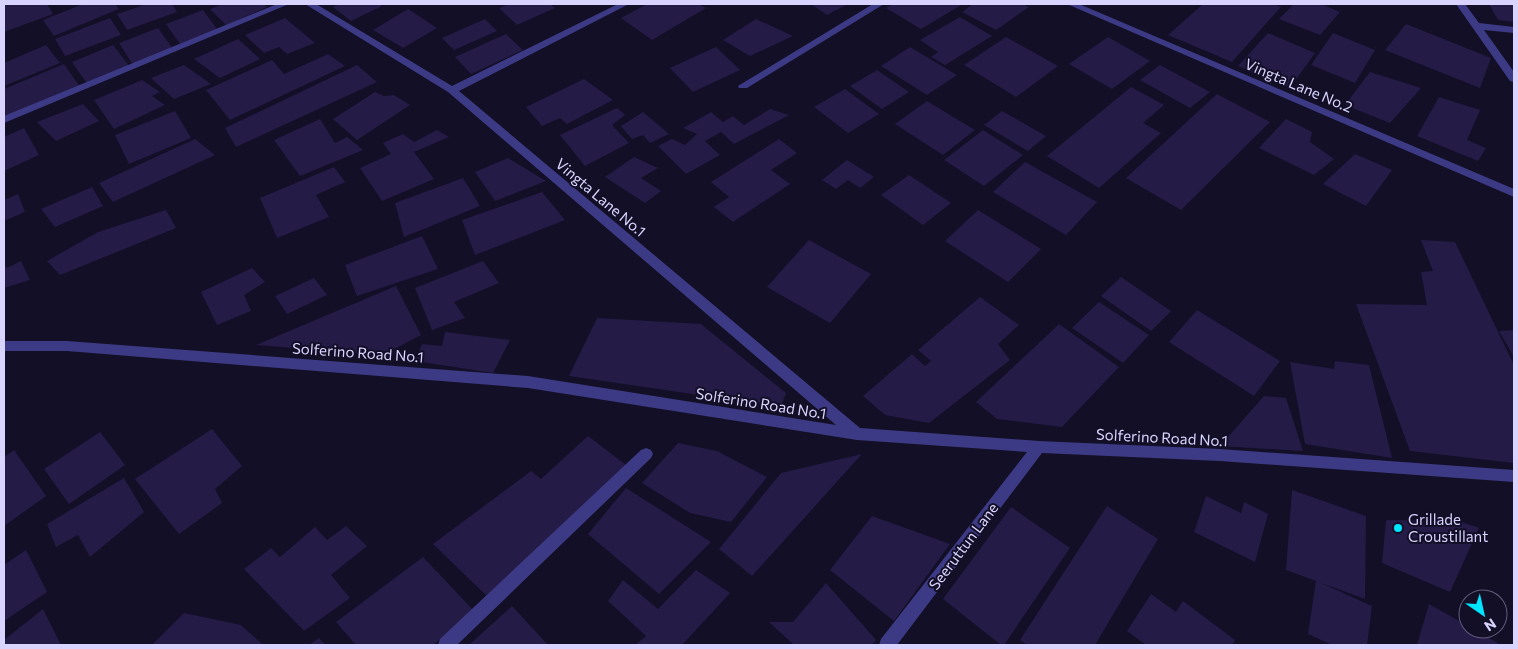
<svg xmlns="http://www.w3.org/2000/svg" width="1518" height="649" font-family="Commissioner,sans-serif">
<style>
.building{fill:#241b47}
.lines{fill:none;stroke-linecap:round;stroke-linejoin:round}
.minor{fill:#3d3a85;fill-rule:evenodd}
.poi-dot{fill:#00e5ff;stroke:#130f26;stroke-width:2}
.labels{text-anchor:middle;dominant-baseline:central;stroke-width:4;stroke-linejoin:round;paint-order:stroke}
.street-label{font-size:15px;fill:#d9d4ff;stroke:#130f26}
.poi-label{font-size:15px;fill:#d9d4ff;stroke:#130f26;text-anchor:start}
</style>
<rect width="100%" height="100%" fill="#130f26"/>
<!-- building -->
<g class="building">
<path d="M4,4H47L53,14L4,32Z"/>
<path d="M83,4H115L119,9L54,36L43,20Z"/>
<path d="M147,4H172L177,12L127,30L117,14Z"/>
<path d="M223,4H263L267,7L226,25L210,9Z"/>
<path d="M340,4H379L382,6L351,21L333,7Z"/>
<path d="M510,4H550L555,8L517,25L499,8Z"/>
<path d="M647,4H698L706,8L652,40L621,18Z"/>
<path d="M811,4H848L827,15Z"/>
<path d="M893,4H963L921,29L886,8Z"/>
<path d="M973,4H1022L1029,7L996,30L962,12Z"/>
<path d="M1203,4H1273L1281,7L1232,62L1168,35Z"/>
<path d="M1294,4H1321L1340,12L1320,35L1279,19Z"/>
<path d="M1489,4H1514V22L1498,20Z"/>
<path d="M408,9L437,28L403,48L373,30Z"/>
<path d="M203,10L217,29L180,44L166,24Z"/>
<path d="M960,17L992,36L945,65L931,57L938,52L920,40Z"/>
<path d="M110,18L121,35L65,56L55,39Z"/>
<path d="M285,18L315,43L287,54L279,47L264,53L245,35Z"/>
<path d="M485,19L497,31L454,50L442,38Z"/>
<path d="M756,19L793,36L750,56L723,40Z"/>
<path d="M1406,24L1491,58L1480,88L1385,50Z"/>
<path d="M158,28L173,49L133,65L119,43Z"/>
<path d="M1268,33L1315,53L1290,88L1238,66Z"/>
<path d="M1333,33L1375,50L1355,83L1311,65Z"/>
<path d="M506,34L523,50L471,74L455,57Z"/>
<path d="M1006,37L1058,66L1016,97L964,65Z"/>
<path d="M1108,37L1150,61L1112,89L1069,64Z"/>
<path d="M238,39L260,59L220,78L194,59Z"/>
<path d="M46,45L60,63L4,86V63Z"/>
<path d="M113,45L130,67L88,85L72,62Z"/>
<path d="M716,47L740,70L693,92L670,68Z"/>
<path d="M910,47L957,75L927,95L881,66Z"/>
<path d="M328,54L345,66L230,120L206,90L272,60L284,74Z"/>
<path d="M64,64L80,87L4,119V89Z"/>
<path d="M184,65L211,84L174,99L151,78Z"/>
<path d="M357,65L377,82L236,147L225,128Z"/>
<path d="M1160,65L1210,92L1190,108L1140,80Z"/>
<path d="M877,70L909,92L882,109L850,86Z"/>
<path d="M1370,72L1421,88L1390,123L1345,105Z"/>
<path d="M584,79L613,100L567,124L560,118L542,126L526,107Z"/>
<path d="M142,80L160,92L152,96L165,105L114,129L94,100Z"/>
<path d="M1131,87L1164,105L1143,123L1161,133L1099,188L1047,156Z"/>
<path d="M845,89L879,114L848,133L814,107Z"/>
<path d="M375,92L384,96L394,95L410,105L357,140L333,119Z"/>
<path d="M1217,94L1270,122L1181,210L1126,178Z"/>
<path d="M1439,97L1480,110L1467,140L1486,148L1478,161L1417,136Z"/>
<path d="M927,101L975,130L943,155L895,124Z"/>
<path d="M83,104L99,121L56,141L37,122Z"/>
<path d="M617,108L625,115L612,125L629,143L585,166L560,135Z"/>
<path d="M770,109L789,115L734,144L721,132L705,141L720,155L686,174L658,146L672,139L685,145L697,134L683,128L711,112L723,122L733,116L744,125Z"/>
<path d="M175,111L191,138L129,164L115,135Z"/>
<path d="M1002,111L1046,136L1028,151L984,125Z"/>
<path d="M643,112L669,134L650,143L643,135L632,139L621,126Z"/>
<path d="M320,119L335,143L347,137L363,150L300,176L274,140Z"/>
<path d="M1286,119L1312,132L1310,142L1334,159L1314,175L1259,148Z"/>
<path d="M24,128L39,155L4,171V137Z"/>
<path d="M437,130L449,137L414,152L434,179L382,201L360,168L391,154L383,143L403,134L414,142Z"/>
<path d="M983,130L1023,155L984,186L944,160Z"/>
<path d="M195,139L215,155L113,202L99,183Z"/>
<path d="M779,139L797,153L771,170L790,184L733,222L714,207L729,197L711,182Z"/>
<path d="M1355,154L1392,170L1366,206L1323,184Z"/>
<path d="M634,157L658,168L641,178L661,191L645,203L605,177Z"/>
<path d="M508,158L546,181L495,201L475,172Z"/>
<path d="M847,160L874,177L860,188L848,180L836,189L822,180Z"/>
<path d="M1025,162L1097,202L1066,235L993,192Z"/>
<path d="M334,167L345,182L316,195L329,217L277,238L260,198Z"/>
<path d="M909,175L951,203L923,225L881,195Z"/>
<path d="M463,178L480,206L404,237L395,203Z"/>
<path d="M92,187L103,206L55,227L41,209Z"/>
<path d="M542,192L565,220L475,255L462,220Z"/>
<path d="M18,194L25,212L4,221V200Z"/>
<path d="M166,210L176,228L60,275L47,261L98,232Z"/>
<path d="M978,210L1041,249L1008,282L945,241Z"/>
<path d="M422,236L438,269L357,296L345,265Z"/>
<path d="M809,240L871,274L830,323L767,287Z"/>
<path d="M1421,240L1455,242L1514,365V463L1410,451L1356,304L1427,305L1421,272L1433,271Z"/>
<path d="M21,261L30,280L4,288V264L7,268Z"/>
<path d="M483,261L499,283L454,302L465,318L432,330L415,288Z"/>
<path d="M252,268L265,282L244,295L251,311L217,325L201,292Z"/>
<path d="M1121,277L1171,311L1151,331L1101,296Z"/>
<path d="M314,278L327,295L287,314L275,296Z"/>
<path d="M396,286L421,335L383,355L256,345Z"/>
<path d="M980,297L1019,325L998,344L1010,360L929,423L885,415L863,396L912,354L925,366L931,361L918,350Z"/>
<path d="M1099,302L1149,335L1123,363L1072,328Z"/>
<path d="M1197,310L1280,361L1254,396L1169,342Z"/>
<path d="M597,318L701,324L786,393L781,407L569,376Z"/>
<path d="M1059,324L1119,367L1062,427L997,419L976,402Z"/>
<path d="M1514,330V357L1499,331Z"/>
<path d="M445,332L510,340L493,373L415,361L422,344L442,346Z"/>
<path d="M1335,361L1369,365L1392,458L1305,444L1290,362L1334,369Z"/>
<path d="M1264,396L1286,398L1303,451L1220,446Z"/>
<path d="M212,429L242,466L215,489L222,503L179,534L135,479Z"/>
<path d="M100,432L125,465L69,504L44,469Z"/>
<path d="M588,436L626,465L491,600L433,544L531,471L541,479Z"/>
<path d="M678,443L717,451L767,477L731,522L690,513L642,483Z"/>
<path d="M14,450L46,496L4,526V457Z"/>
<path d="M862,454L752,576L719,549L781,473Z"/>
<path d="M124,478L144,512L90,557L78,535L56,547L47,524Z"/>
<path d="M626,488L711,542L659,594L588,534Z"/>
<path d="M1292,490L1366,516L1365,599L1321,583L1372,606L1367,645H1332L1308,634L1316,581L1286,570Z"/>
<path d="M1206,496L1241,513L1244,502L1268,514L1255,562L1194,532Z"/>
<path d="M1107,506L1158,539L1095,645H1027L1020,640Z"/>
<path d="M1011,507L1070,548L1004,645H1001L943,599Z"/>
<path d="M872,516L950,544L894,621L830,570Z"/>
<path d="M1386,520L1459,521L1479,528L1450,592L1382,563Z"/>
<path d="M346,526L367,546L331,575L350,598L304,631L244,569L271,548L280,557L315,527L327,540Z"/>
<path d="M26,550L47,592L4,621V565Z"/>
<path d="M423,557L474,611L433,645H356L336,622Z"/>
<path d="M696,570L730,593L682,645H635L646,636L608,601L623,580L658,609Z"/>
<path d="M826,583L876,640L872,645H794L769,622H793Z"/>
<path d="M1151,594L1176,612L1183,601L1235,640L1232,645H1146L1127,631Z"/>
<path d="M1429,604L1468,626V629H1473L1501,645H1417Z"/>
<path d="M512,606L548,645H469Z"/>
<path d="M43,609L61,645H4V640Z"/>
<path d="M184,613L241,625L263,645H152Z"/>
<path d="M319,638L325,645H309Z"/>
</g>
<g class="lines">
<!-- minor -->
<g class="minor">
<path d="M277,4H289L4,123V116Z"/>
<path d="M305,4H316L452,86L618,4H629L459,91L860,428L1039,441L1220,449L1514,470V482L1220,461L1042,453L897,645H879L881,639L1027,452L857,440L528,388L67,351H4V341H67L528,376L836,425L448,92Z"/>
<path d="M873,4H884L747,88H739L738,86Z"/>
<path d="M1067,4H1079L1514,189V197Z"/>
<path d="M1456,4H1465L1479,23L1514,27V33L1484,30L1514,72V82L1510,81Z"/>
<path d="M646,448L651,450L653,454L651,458L457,645H438L440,639L641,450Z"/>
</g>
</g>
<!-- markers -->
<circle class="poi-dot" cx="1398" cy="528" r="5"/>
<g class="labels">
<!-- street labels -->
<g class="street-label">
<text transform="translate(1299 85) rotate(23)">Vingta Lane No.2</text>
<text transform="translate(601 197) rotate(40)">Vingta Lane No.1</text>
<text transform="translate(358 352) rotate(4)">Solferino Road No.1</text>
<text transform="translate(761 403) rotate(9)">Solferino Road No.1</text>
<text transform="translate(1162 437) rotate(3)">Solferino Road No.1</text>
<text transform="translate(963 546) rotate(-53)">Seeruttun Lane</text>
</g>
<!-- poi labels -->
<g class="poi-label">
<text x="1408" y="519">Grillade<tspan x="1408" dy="17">Croustillant</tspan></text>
</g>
</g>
<!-- border -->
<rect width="1518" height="649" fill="none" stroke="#d9d4ff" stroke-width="10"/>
<!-- north arrow -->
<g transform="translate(1483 614) rotate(146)"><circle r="24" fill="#130f26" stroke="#625e7d"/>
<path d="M0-4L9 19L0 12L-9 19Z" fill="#00e5ff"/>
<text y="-8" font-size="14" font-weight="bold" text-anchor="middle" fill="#d9d4ff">N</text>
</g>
</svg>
